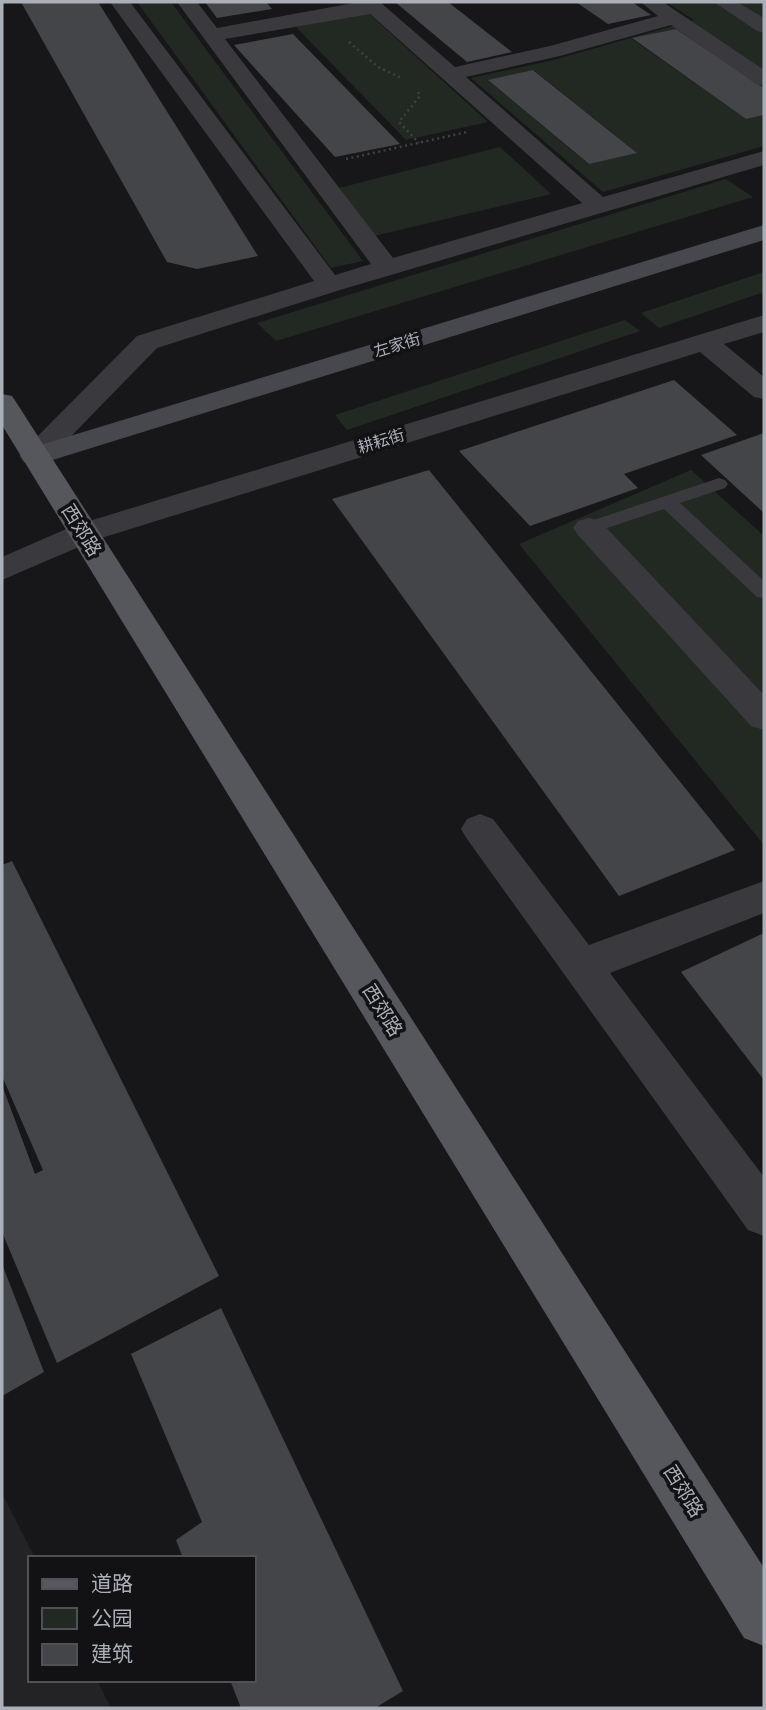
<svg xmlns="http://www.w3.org/2000/svg" width="766" height="1710" font-family="'DejaVu Sans','Noto Sans SC',sans-serif">
<style>
.built{fill:#232326}
.green{fill:#222923;fill-rule:evenodd}
.building{fill:#444549}
.lines{fill:none;stroke-linecap:round;stroke-linejoin:round}
.path{stroke:#3f4045;stroke-width:2.5;stroke-dasharray:2 3.5;stroke-linecap:butt}
.lane{fill:#39393e;fill-rule:evenodd}
.street{fill:#39393e;fill-rule:evenodd}
.secondary{fill:#47484e;fill-rule:evenodd}
.primary{fill:#55575d;fill-rule:evenodd}
.labels{text-anchor:middle;dominant-baseline:central;stroke-width:7;stroke-linejoin:round;paint-order:stroke}
.far-street-label{font-size:16px;fill:#abafb8;stroke:#121214}
.street-label{font-size:19px;fill:#abafb8;stroke:#121214}
</style>
<rect width="100%" height="100%" fill="#171719"/>
<!-- built -->
<path class="built" d="M2,1493L35,1558H30V1680H97L111,1708H2Z"/>
<!-- green -->
<g class="green">
<path d="M137,2H171L363,261L331,268Z"/>
<path d="M666,2H759L764,5V88L676,29L632,39L746,119L764,115V146L603,192L471,78L550,61L694,20ZM534,70L636,152V153L588,164L489,81Z"/>
<path d="M367,12L488,122L406,140L296,27Z"/>
<path d="M500,147L551,194L374,236L335,189Z"/>
<path d="M726,179L753,197L276,341L257,323Z"/>
<path d="M764,272V292L659,328L641,313Z"/>
<path d="M625,320L640,331L347,430L335,415Z"/>
<path d="M691,470L764,536V845L519,544Z"/>
</g>
<!-- building -->
<g class="building">
<path d="M21,2H98L258,256L197,269L167,262Z"/>
<path d="M205,2H266L272,9L217,18Z"/>
<path d="M395,2H448L512,52L467,62Z"/>
<path d="M576,2H632L651,15L608,24Z"/>
<path d="M676,29L764,88V115L746,119L632,38Z"/>
<path d="M293,34L400,144L335,157L234,45Z"/>
<path d="M533,70L637,153L589,164L488,80Z"/>
<path d="M674,380L737,435L624,474L638,488L530,526L459,451Z"/>
<path d="M764,433V513L701,455Z"/>
<path d="M429,470L735,850L619,896L332,499Z"/>
<path d="M12,861L219,1276L57,1363L2,1232V1085L35,1174L43,1170L2,1076V865Z"/>
<path d="M764,933V1080L681,972Z"/>
<path d="M2,1264L44,1372L2,1396Z"/>
<path d="M221,1308L403,1691L375,1708H241L230,1680H254V1558H183L176,1540L202,1522L131,1354Z"/>
</g>
<g class="lines">
<!-- path -->
<g class="path">
<path d="M349,42L378,67L401,78"/>
<path d="M418,92L420,96L399,122L419,143"/>
<path d="M346,159L467,132"/>
</g>
<!-- lane -->
<path class="lane" d="M719,478L725,480L728,484L725,488L680,503L764,581V598L757,597L664,509L589,534L580,528L582,524Z"/>
<!-- street -->
<g class="street">
<path d="M110,2H130L335,275L371,264L177,2H197L217,28L359,2H380L455,67L550,46L658,16L642,3L663,2L764,70V85L756,84L671,25L560,56L466,77L603,197L764,151V165L340,290L157,348L46,462L35,465L24,462L20,456L24,450L137,336L314,281ZM370,14L582,203L393,258L225,39Z"/>
<path d="M714,2H737L764,18V33L757,31Z"/>
<path d="M764,315V332L724,344L764,377V399L754,397L700,352L95,540L2,580V557L73,526Z"/>
<path d="M589,518L600,521L764,695V730L751,726L578,535L573,528L578,521Z"/>
<path d="M480,814L493,819L589,945L764,881V913L610,973L764,1177V1236L748,1230L467,839L461,829L467,819Z"/>
</g>
<!-- secondary -->
<path class="secondary" d="M764,225V240L46,462L35,465L24,462L20,456L24,450Z"/>
<!-- primary -->
<path class="primary" d="M2,394L12,396L16,402L764,1568V1646L744,1638L2,425Z"/>
</g>
<g class="labels">
<!-- far-street labels -->
<g class="far-street-label">
<text transform="translate(397 345) rotate(-17)">左家街</text>
<text transform="translate(381 441) rotate(-17)">耕耘街</text>
</g>
<!-- street labels -->
<g class="street-label">
<text transform="translate(82 530) rotate(58)">西郊路</text>
<text transform="translate(383 1010) rotate(58)">西郊路</text>
<text transform="translate(684 1491) rotate(58)">西郊路</text>
</g>
</g>
<!-- border -->
<rect width="766" height="1710" fill="none" stroke="#abafb8" stroke-width="7"/>
<!-- legend -->
<rect x="28" y="1556" width="228" height="126" fill="#121214" stroke="#4f5156" stroke-width="2"/>
<rect x="42" y="1579" width="35" height="10" fill="#55575d" stroke="#4f5156" stroke-width="2"/>
<text x="91" y="1591" font-size="21" fill="#abafb8">道路</text>
<rect x="42" y="1608" width="35" height="21" fill="#222923" stroke="#4f5156" stroke-width="2"/>
<text x="91" y="1626" font-size="21" fill="#abafb8">公园</text>
<rect x="42" y="1644" width="35" height="21" fill="#444549" stroke="#4f5156" stroke-width="2"/>
<text x="91" y="1661" font-size="21" fill="#abafb8">建筑</text>
</svg>
